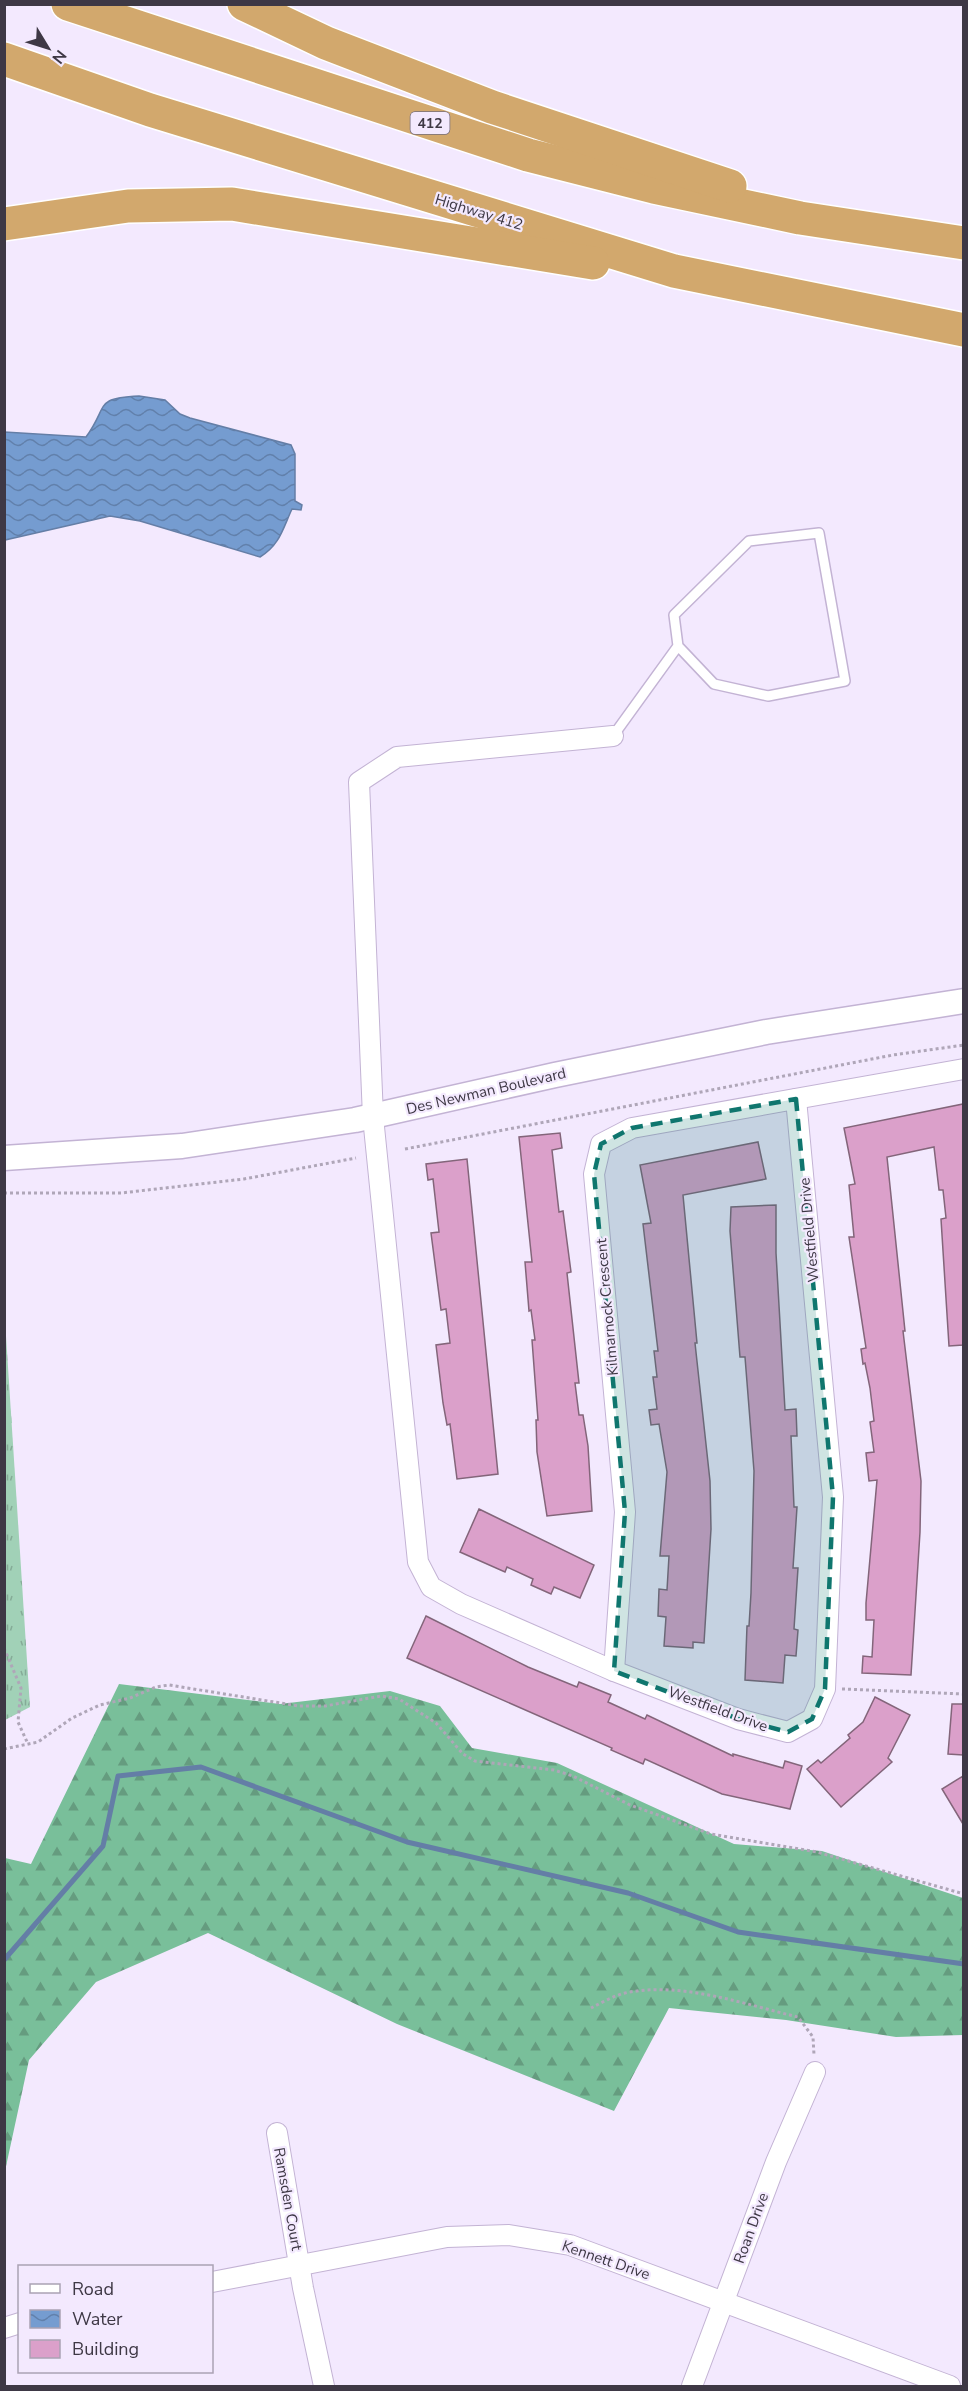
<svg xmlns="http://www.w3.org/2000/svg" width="968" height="2391" font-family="'Nunito Sans',sans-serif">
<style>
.grass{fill:url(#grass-tufts)}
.forest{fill:url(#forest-firs)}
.garden{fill:#a1d1b7}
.water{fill:url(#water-waves);stroke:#647ea6;stroke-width:1.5}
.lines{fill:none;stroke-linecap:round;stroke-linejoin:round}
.stream{stroke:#647ea6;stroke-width:5}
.building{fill:#dba0ca;stroke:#83657a;stroke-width:1.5}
.service-casing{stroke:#c3b3d4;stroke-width:12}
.minor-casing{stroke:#c3b3d4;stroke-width:22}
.tertiary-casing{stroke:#c3b3d4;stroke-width:27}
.motorway-casing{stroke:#fff;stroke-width:36}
.path{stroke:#afa6b8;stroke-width:3;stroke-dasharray:3 3;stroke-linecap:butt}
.service{stroke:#fff;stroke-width:9}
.minor{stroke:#fff;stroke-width:20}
.tertiary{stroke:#fff;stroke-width:24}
.motorway{stroke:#d2a86d;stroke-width:33}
.marked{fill:#0f766e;fill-opacity:0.2;stroke:#0f766e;stroke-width:4.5;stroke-dasharray:12 8;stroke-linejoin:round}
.labels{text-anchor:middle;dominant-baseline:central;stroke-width:4.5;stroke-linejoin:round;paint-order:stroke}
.shield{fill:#f3e9fe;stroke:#746d7c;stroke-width:1.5}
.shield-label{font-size:14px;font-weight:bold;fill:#3e3845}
.street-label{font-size:15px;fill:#3e3845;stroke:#f3e9fe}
</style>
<defs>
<pattern id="grass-tufts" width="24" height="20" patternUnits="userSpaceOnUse" patternTransform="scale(1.5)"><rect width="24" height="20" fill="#a1d1b7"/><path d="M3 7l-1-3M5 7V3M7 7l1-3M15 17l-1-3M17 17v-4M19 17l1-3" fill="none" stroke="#85ab97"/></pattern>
<pattern id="forest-firs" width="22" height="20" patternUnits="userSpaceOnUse" patternTransform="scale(1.5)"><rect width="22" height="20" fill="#79bf9a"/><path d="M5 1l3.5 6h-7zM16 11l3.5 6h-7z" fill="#659c7f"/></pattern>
<pattern id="water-waves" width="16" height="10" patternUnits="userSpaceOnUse" patternTransform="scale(1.5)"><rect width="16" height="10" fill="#759cd0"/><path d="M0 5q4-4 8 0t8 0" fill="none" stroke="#6180ab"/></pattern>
</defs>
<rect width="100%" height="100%" fill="#f3e9fe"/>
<!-- grass -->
<path class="grass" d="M4,1305L30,1707L5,1720H4Z"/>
<!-- forest -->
<path class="forest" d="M119,1684L280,1704L390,1691L440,1706L472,1748L557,1763L734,1844L822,1851L963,1898V2035L896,2037L786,2020L669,2008L614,2111L397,2024L208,1933L96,1982L29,2060L5,2171V1858L31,1864Z"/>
<!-- garden -->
<path class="garden" d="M5,1376L12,1423L5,1424H4Z"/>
<!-- water -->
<path class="water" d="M139,396L165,400L180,414L190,418L291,445L295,454V501L302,505L301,510L292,509C283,528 280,545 260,557L140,521L110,516L5,540V432L86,437C109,406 93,398 139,396Z"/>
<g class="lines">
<!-- stream -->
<path class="stream" d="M4,1960L103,1846L118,1776L201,1767L407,1842L628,1893L738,1932L964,1964"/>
</g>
<!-- building -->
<g class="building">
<path d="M963,1104V1345L949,1346L941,1219L946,1218L943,1190H939L934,1147L887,1157L905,1331H903L921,1481L920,1532L911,1675L862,1673L863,1656L872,1657L874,1620H866V1603L877,1480L869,1481L866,1453L874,1452L870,1422L874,1421L870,1388L865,1363L863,1364L861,1349L866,1348L849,1237H854L849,1185L855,1184L844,1128Z"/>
<path d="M560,1133L562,1148L552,1150L559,1212L563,1211L571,1272L567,1273L579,1383H575L579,1415H583L588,1446L592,1511L547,1516L537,1452L536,1420H538L532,1340H535L531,1310L529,1311L525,1262H532L519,1137Z"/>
<path d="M758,1142L766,1179L683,1195L697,1343H695L710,1481L711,1529L704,1643L693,1642V1648L664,1646L666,1617L658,1616L659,1589L667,1590L669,1556H660L667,1472L659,1424L651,1425L649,1410L657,1409L653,1377H657L654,1351H658L643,1224L651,1223L640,1165Z"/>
<path d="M467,1159L498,1474L457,1479L450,1424L447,1425L443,1403L436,1345L450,1343L446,1309L441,1310L431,1233L439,1232L433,1179L428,1180L426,1164Z"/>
<path d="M776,1205V1253L785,1410L796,1409L797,1436H791L794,1507H797L793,1568H798L794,1629L798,1630L796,1656L785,1655L783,1683L745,1680L747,1626H749L751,1593L754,1471L745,1357H740L730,1231L731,1207Z"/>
<path d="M479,1509L594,1565L580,1598L554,1587L551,1594L531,1585L533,1579L507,1567L505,1572L460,1552Z"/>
<path d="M426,1616L528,1667L577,1687L579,1682L611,1695L608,1702L645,1719L647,1715L733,1756V1754L783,1768L785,1761L802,1766L790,1809L722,1794L645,1759L643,1764L611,1750L612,1748L407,1658Z"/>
<path d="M875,1697L910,1715L888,1758L892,1762L841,1807L807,1769L818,1760L821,1763L850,1738L848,1735L863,1722Z"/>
<path d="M952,1704H963V1755L948,1754Z"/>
<path d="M963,1776V1824L942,1789Z"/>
</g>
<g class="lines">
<!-- service casing -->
<g class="service-casing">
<path id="service" d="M613,736L678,646L674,615L749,541L819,533L845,681L768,696L714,684L678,646"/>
</g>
<!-- minor casing -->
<g class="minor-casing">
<g id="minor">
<path d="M613,736L397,757L359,782L373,1117L418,1562L431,1587L461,1604L614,1671L738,1719L788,1732L812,1719L825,1689L833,1497L796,1099"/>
<path d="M614,1671L625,1512L594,1174L601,1144L632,1128L964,1069"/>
<path d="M277,2133L303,2288L324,2386"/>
<path d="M212,2282L447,2237L509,2235L570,2245L950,2386"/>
<path d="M4,2328L20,2323"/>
<path d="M692,2386L776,2162L815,2072"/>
</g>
</g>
<!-- tertiary casing -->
<g class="tertiary-casing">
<path id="tertiary" d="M4,1158L182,1146L355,1120L555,1075L766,1032L964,1001"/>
</g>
<!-- motorway casing -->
<g class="motorway-casing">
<g id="motorway">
<path d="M68,4L528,155L654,187L800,218L964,243"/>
<path d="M244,4L326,43L492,107L730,186"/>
<path d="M4,59L150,110L674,271L964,330"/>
<path d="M4,224L128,206L232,204L593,263"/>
</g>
</g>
<!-- path -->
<g class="path">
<path d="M405,1149L893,1055L964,1045"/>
<path d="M4,1193H121L244,1179L356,1158"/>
<path d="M4,1648L21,1688L18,1722L28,1744"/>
<path d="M842,1689L964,1694"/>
<path d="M4,1749L38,1742L72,1718L100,1705L130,1698L156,1687L169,1685L299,1706H325L381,1696L399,1699L436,1723L463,1754L475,1761L554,1770L573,1776L630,1805L711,1834L817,1852L964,1894"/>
<path d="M591,2008C601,2003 613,1996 625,1993C681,1981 743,2004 798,2017L813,2037L814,2055"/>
</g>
<!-- service -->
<use href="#service" class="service"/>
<!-- minor -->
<use href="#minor" class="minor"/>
<!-- tertiary -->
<use href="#tertiary" class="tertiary"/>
<!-- motorway -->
<use href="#motorway" class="motorway"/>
</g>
<!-- marked area -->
<path class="marked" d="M796,1099L833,1497L825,1689L812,1719L788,1732L738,1719L614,1671L625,1512L594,1174L601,1144L632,1128Z"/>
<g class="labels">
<!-- shield labels -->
<rect class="shield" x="410.5" y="112" width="39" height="22" rx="4.5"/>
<g class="shield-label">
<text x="430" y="123">412</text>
</g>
<!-- street labels -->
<g class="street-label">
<text transform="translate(479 212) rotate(17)">Highway 412</text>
<text transform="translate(486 1091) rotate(-13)">Des Newman Boulevard</text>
<text transform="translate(809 1230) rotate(-95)">Westfield Drive</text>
<text transform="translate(607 1307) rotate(-95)">Kilmarnock Crescent</text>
<text transform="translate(718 1709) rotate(20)">Westfield Drive</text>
<text transform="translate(288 2199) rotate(80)">Ramsden Court</text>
<text transform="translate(751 2228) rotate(-70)">Roan Drive</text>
<text transform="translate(606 2260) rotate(19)">Kennett Drive</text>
</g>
</g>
<!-- border -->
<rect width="968" height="2391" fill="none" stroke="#3e3845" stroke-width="12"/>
<!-- legend -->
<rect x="18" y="2265" width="195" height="108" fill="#f3e9fe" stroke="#aba2b4" stroke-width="1.5"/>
<rect x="30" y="2284" width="30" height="9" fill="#ffffff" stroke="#aba2b4" stroke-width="1.5"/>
<text x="72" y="2295" font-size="18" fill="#3e3845">Road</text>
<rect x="30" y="2310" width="30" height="18" fill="url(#water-waves)" stroke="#aba2b4" stroke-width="1.5"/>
<text x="72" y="2325" font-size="18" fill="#3e3845">Water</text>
<rect x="30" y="2340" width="30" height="18" fill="#dba0ca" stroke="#aba2b4" stroke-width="1.5"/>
<text x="72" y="2355" font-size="18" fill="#3e3845">Building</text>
<!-- north arrow -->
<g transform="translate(48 48) rotate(128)" stroke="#f3e9fe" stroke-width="4.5" paint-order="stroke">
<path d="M0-4.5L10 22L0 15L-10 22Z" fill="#3e3845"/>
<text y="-9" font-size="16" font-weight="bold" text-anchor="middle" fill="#3e3845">N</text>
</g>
</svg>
